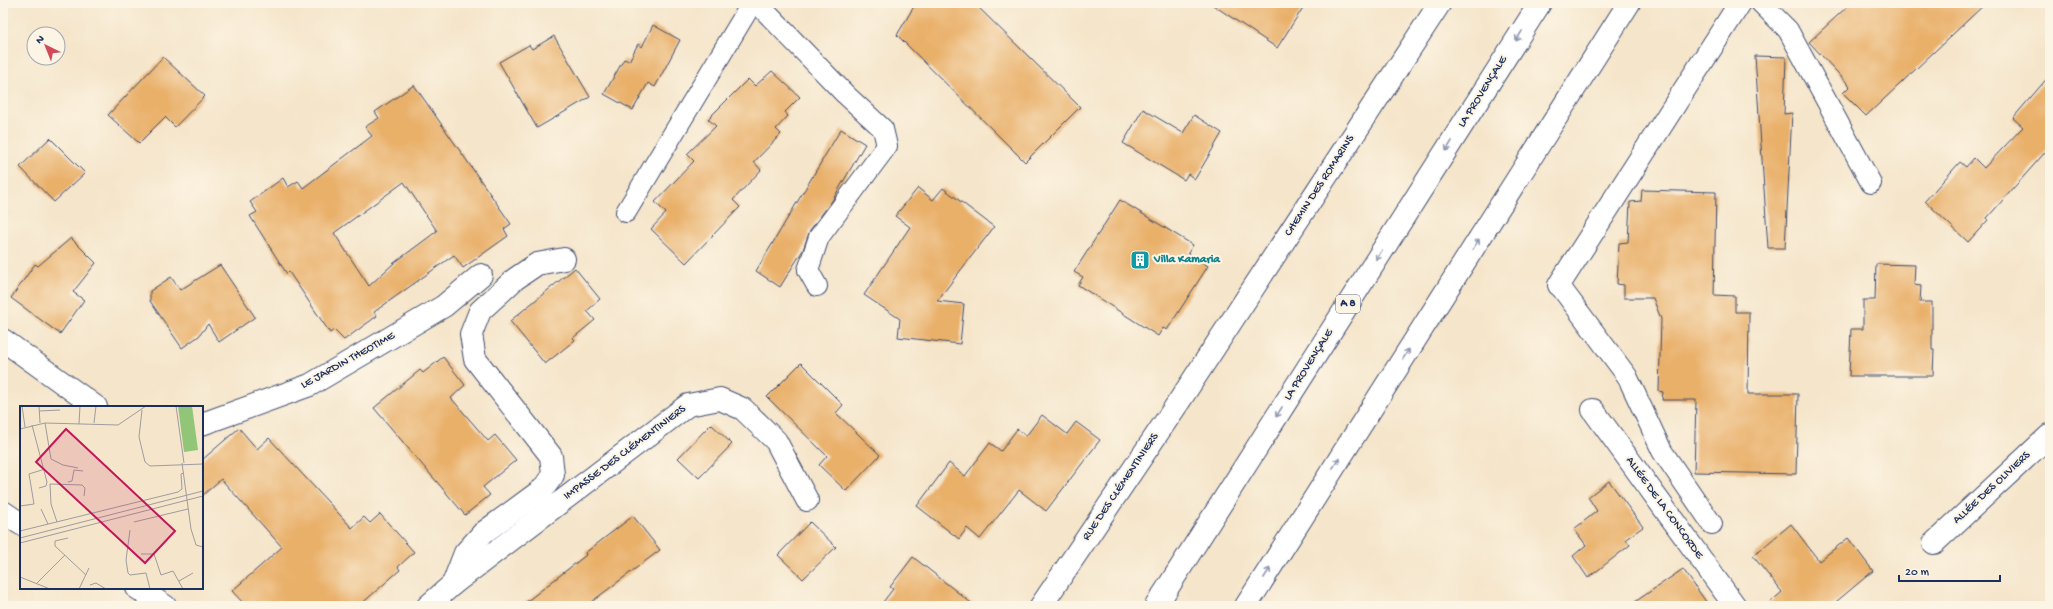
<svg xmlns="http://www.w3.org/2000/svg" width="2053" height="609" font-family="'Gochi Hand',sans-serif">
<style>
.building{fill:#e9b06a;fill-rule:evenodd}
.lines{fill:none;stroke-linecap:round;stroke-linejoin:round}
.service-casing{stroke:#3c4a6e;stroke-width:22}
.minor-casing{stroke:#3c4a6e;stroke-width:24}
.motorway-casing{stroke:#3c4a6e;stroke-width:24}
.service{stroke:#fff;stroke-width:20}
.minor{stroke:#fff;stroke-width:22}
.motorway{stroke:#fff;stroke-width:22}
.oneway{stroke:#8d97ae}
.labels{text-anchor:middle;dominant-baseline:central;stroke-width:4;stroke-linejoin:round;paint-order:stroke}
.shield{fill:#fcf5e5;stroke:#5e6a86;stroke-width:1}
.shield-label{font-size:11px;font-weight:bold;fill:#1b2f5e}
.street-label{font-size:12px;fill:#1b2f5e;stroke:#fcf5e5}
.culture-label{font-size:12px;font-weight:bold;fill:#0d838f;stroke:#fcf5e5;text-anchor:start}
.inset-road{fill:none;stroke:#9e9c9f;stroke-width:1}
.view{fill:#c2185b;fill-opacity:0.15;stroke:#c2185b;stroke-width:2}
.inset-edge{fill:none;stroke:#1b2f5e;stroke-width:2}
</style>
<rect width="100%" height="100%" fill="#fcf5e5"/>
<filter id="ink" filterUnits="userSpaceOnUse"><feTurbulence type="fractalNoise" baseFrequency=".025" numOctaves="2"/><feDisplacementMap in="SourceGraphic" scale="8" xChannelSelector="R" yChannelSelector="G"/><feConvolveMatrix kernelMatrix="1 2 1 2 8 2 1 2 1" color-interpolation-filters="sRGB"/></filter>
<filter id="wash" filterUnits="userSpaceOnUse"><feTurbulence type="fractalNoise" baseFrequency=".012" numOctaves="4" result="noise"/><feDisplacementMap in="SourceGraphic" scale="16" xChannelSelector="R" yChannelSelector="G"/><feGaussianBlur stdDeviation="0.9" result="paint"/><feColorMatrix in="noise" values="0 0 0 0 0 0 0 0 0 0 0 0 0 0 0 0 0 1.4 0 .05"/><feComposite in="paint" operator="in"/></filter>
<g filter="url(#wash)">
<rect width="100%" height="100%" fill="#f5e5ca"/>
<g id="blocks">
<!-- building -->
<g class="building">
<path d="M916,3H974L1080,107L1025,162L897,35Z"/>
<path d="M1210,3H1306L1277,48Z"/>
<path d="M1851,3H1986L1866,116L1843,93L1850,86L1809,42Z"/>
<path d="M653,25L680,40L655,87L648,83L633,110L604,94L624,59L629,61L638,44L642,47Z"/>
<path d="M554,36L590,97L537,128L499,62L529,45L532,49Z"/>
<path d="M1755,56L1786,57L1784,114L1792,113L1785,248H1768Z"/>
<path d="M163,57L205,96L175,127L165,117L139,143L108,115Z"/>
<path d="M772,71L800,97L785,112L788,116L776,129L781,134L754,162L761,170L733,200L740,207L686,263L651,229L666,213L655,202L694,161L687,154L716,126L708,119L748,79L755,86Z"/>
<path d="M2050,75V151L2048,149L1987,218L1988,220L1968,242L1925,201L1960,162L1966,167L1974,158L1984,168L2023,127L2013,118Z"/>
<path d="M414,85L511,224L504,229L508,236L463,268L454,255L374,312L377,316L344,340L334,330L330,333L289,272L287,274L250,216L257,212L250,202L283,178L288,187L298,181L303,188L372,136L365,127L379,118L375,112ZM404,182L437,231L394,263L369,286L334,233Z"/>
<path d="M1143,109L1183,133L1194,115L1222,133L1195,179L1188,174L1184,180L1123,143Z"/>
<path d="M841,129L865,144L832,201L810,230L803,250L780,287L756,271Z"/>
<path d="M50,138L85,173L54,202L20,167Z"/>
<path d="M918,188L933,200L943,188L994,227L937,301L964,304L960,344L898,337L900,319L864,295L910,227L895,216Z"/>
<path d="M1642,190L1716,192L1714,295L1735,296V312H1749L1748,394H1798L1796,474L1694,472L1696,400H1662L1663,392L1659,391L1661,319L1653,298H1624V285L1617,284L1619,243L1628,242L1630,202L1641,201Z"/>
<path d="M1120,200L1193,245L1188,253L1208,266L1167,330L1163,328L1158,336L1078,285L1083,277L1074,272Z"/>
<path d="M71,238L96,263L73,292L84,300L60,334L11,298L35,264L38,266Z"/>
<path d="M1876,264L1915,265L1914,285L1921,286L1920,302H1932V350H1934L1933,376H1849L1851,329H1863V300H1875Z"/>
<path d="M220,265L255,317L219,342L208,324L199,336L182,348L150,301V291L171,277L180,290Z"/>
<path d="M575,268L600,299L587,311L595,320L573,338L575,340L545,364L510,321Z"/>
<path d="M443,357L465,385L451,398L488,441L495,435L516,460L483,487L490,495L465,515L374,408L420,370L423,373Z"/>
<path d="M801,363L843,405L836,413L880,455L846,491L819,465L827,456L767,397Z"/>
<path d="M1042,415L1067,434L1076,422L1100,440L1046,511L1019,490L980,539L967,528L959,539L917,506L949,463L965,476L990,443L1001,451L1017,429L1026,436Z"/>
<path d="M711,424L732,444L699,478L678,458Z"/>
<path d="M239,428L257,449L269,438L352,528L364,517L370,523L380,514L414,552L398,567L400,570L359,606H246L232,591L282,547L221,479L202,496V460Z"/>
<path d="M1609,481L1643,527L1626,539L1630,545L1588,578L1573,556L1586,545L1574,529L1597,511L1588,497Z"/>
<path d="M633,516L660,550L586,606H521L586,555L585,553Z"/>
<path d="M810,522L836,547L803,579L778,555Z"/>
<path d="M1791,524L1819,561L1848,538L1873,571L1831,606H1766L1782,592L1753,556Z"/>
<path d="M913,557L975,606H880L893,589L890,587Z"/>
<path d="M1683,569L1709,606H1629Z"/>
</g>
</g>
</g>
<g filter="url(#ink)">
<use href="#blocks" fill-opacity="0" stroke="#3c4a6e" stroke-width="1"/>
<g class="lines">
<!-- service casing -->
<g class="service-casing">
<g id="service">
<path d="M757,3L845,94L883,129L887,146L819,237L808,270L817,286"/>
<path d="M1761,3L1788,30L1871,183"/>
<path d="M626,212L752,3"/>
<path d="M1559,285L1627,376L1662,451L1712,524"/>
</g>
</g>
<!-- minor casing -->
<g class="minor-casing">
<g id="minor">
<path d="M1559,285L1740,3"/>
<path d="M3,340L96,407"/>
<path d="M1593,410L1735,606"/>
<path d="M202,424L310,385L444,306L481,275"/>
<path d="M3,512L21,524"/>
<path d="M1934,543L2050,435"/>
<path d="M453,584L465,553L483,533L543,489L553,475L551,456L475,359L471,334L480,311L515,279L537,264L564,259"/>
<path d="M137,588L165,606"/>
<path d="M428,606L453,584L688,405L720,399L743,409L776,441L807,500"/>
<path d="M1041,606L1180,400L1440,3"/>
</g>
</g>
<!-- motorway casing -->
<g class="motorway-casing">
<g id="motorway">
<path d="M1156,606L1540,3"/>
<path d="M1246,606L1629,3"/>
</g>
</g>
<!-- service -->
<use href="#service" class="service"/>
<!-- minor -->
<use href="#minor" class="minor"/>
<!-- motorway -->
<use href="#motorway" class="motorway"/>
</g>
<!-- one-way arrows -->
<defs><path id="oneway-shaft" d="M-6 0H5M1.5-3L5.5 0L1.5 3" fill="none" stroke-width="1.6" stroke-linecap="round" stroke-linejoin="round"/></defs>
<g class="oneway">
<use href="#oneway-shaft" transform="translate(1519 36) rotate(122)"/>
<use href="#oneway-shaft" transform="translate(1449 146) rotate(122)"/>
<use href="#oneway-shaft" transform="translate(1476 244) rotate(-58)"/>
<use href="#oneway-shaft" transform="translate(1379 255) rotate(122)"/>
<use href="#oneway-shaft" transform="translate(1406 354) rotate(-58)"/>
<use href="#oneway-shaft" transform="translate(1279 412) rotate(122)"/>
<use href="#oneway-shaft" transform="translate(1336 463) rotate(-58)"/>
<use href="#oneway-shaft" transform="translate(1267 573) rotate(-58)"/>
</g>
</g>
<!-- icons -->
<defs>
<g id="building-square" transform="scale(1)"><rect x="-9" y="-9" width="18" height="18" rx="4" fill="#0f9aa8" stroke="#fcf5e5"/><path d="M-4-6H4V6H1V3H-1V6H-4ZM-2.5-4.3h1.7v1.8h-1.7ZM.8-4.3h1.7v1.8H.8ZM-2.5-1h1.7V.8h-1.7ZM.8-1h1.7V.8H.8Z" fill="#fff"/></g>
</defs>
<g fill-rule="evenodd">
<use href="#building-square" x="1140" y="260"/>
</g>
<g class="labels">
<!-- shield labels -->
<rect class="shield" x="1336" y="295" width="24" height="18" rx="3"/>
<g class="shield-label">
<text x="1348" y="304">A 8</text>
</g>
<!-- street labels -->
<g class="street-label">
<text transform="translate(1483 92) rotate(-58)">LA PROVENÇALE</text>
<text transform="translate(1320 186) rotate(-57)">CHEMIN DES ROMARINS</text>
<text transform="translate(348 361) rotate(-29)">LE JARDIN THEOTIME</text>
<text transform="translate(1309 365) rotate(-58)">LA PROVENÇALE</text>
<text transform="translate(625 453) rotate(-37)">IMPASSE DES CLÉMENTINIERS</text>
<text transform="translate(1121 487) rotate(-56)">RUE DES CLÉMENTINIERS</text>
<text transform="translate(1992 488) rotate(-43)">ALLÉE DES OLIVIERS</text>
<text transform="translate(1664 508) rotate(54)">ALLÉE DE LA CONCORDE</text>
</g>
<!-- culture labels -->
<g class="culture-label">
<text x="1154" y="260">Villa Kamaria</text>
</g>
</g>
<!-- overview -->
<g transform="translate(20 406)">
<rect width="183" height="183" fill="#f5e5ca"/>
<path d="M158,0H172L178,44L164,46Z" fill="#91c577"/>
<path class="inset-road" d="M2,0L5,21M19,0L20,17M156,0L164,57M122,4L119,31L125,56L130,60L183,58M19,5L40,4M25,17L31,53L43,59L58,62M74,17L76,0M59,18L60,0M12,19L27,76L26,80L19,82M0,23L25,17L98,19L126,0M162,57L171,123L176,139L183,141M48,76L52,75L54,64L63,65M0,100L14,98L9,68L25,63M21,103L28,118M37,116L31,98L30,78L62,79L65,82L64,90M114,116L168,103M110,124L106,154L108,167L110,169L126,167L130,183M0,125L158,86L162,83L161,68L164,67M0,132L183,85M48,132L35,135V140L66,169M0,137L183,90M121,148H134L141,169L153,165L163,183M0,171L30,183M159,175L173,167M17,177L45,149M70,179L76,177L86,183M59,183L69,162"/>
<path class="view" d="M46,23L155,125L125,157L16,56Z"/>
<rect width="183" height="183" class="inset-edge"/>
</g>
<!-- margin -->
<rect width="2053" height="609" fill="none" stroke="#fcf5e5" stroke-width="16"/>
<!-- north arrow -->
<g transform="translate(46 46) rotate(317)"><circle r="19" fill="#fcf5e5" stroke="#a2a6af"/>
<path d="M0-3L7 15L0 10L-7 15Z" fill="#d1495b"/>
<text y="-6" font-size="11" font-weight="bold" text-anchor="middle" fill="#1b2f5e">N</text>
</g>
<!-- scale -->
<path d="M1899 575v6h101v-6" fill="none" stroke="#1b2f5e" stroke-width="2"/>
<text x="1905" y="575" font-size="12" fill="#1b2f5e" stroke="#fcf5e5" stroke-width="3" paint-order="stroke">20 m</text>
</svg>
